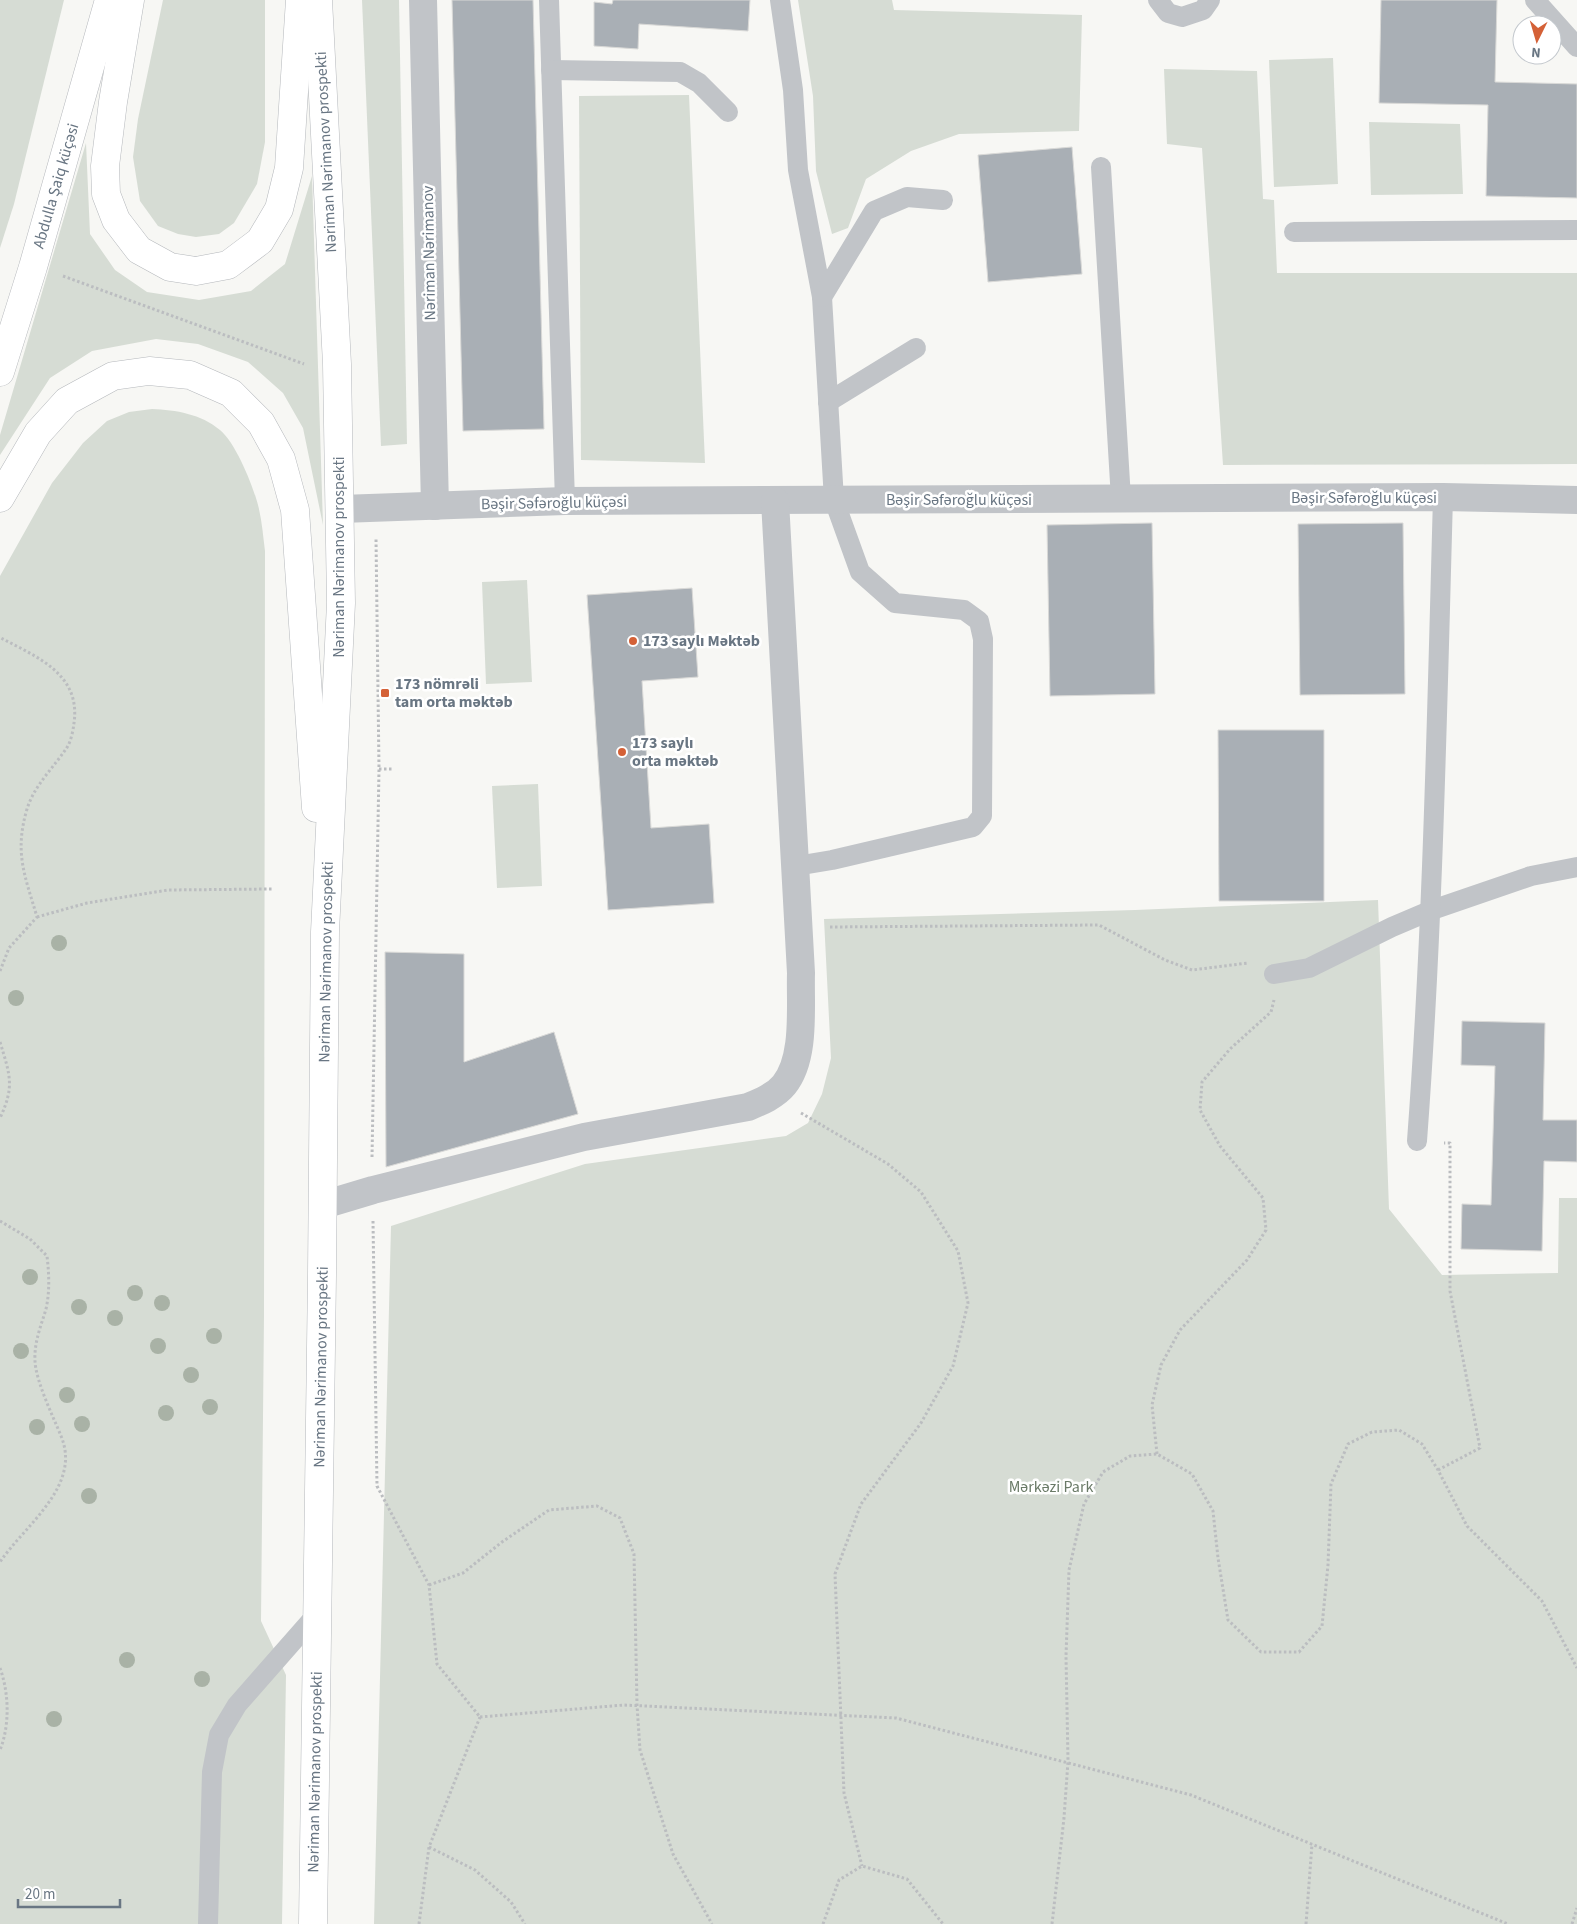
<svg xmlns="http://www.w3.org/2000/svg" width="1577" height="1924" font-family="'Source Sans 3',sans-serif">
<style>
.green{fill:#d6dcd4}
.building{fill:#a9afb5;stroke:#d9d9d7}
.lines{fill:none;stroke-linecap:round;stroke-linejoin:round}
.primary-casing{stroke:#b5b8bc;stroke-width:29}
.path{stroke:#bbbdc0;stroke-width:3;stroke-dasharray:2.5 2.5;stroke-linecap:butt}
.lane{stroke:#c1c4c8;stroke-width:20}
.street{stroke:#c1c4c8;stroke-width:28}
.primary{stroke:#fff;stroke-width:28}
.tree{fill:#a9b2a6}
.poi-dot{fill:#d46137;stroke:#fff;stroke-width:2}
.labels{text-anchor:middle;dominant-baseline:central;stroke-width:5;stroke-linejoin:round;paint-order:stroke}
.street-label{font-size:16px;fill:#697683;stroke:#fff}
.poi-label{font-size:16px;font-weight:bold;fill:#697683;stroke:#fff;text-anchor:start}
.park-label{font-size:16px;fill:#6a7a67;stroke:#fff}
</style>
<rect width="100%" height="100%" fill="#f7f7f4"/>
<!-- green -->
<g class="green">
<path d="M0,0H64L14,204L0,248Z"/>
<path d="M163,0H265V142L257,184L234,223L219,234L196,237L178,234L158,226L140,201L133,157L138,119Z"/>
<path d="M362,0H399L407,444L381,446Z"/>
<path d="M798,0H892L894,10L1082,15L1079,131L959,134L911,151L866,179L848,228L832,234L816,171L813,96Z"/>
<path d="M1333,58L1338,184L1274,187L1269,60Z"/>
<path d="M1164,69L1257,71L1263,199L1274,200L1277,273H1577V464L1223,465L1202,148L1167,144Z"/>
<path d="M689,95L705,463L581,460L579,96Z"/>
<path d="M1369,122L1460,124L1463,194L1371,195Z"/>
<path d="M86,143L90,234L115,270L147,292L199,300L251,291L285,264L312,176L323,525L303,428L283,393L248,362L198,344L156,339L92,351L50,378L0,455V435Z"/>
<path d="M152,409C176,410 201,414 220,430C236,443 253,486 258,505C262,520 263,536 265,551L264,1315L261,1621L286,1675L282,1924H0V576L52,483L83,443L107,421L129,412Z"/>
<path d="M527,580L532,682L486,684L482,582Z"/>
<path d="M538,784L542,886L497,888L492,786Z"/>
<path d="M1378,900L1389,1209L1442,1275L1558,1273L1559,1198H1577V1924H374L391,1226L585,1164L786,1136L808,1123L822,1094L831,1058L824,919L1135,910Z"/>
</g>
<!-- building -->
<g class="building">
<path d="M452,0H533L544,429L463,431Z"/>
<path d="M613,0H750L748,31L639,24L638,49L594,46V2L612,4Z"/>
<path d="M1381,0H1497L1495,82L1577,84V198L1486,196L1488,105L1379,103Z"/>
<path d="M1072,147L1082,274L988,282L978,155Z"/>
<path d="M1152,523L1155,694L1050,696L1047,525Z"/>
<path d="M1403,523L1405,694L1300,695L1298,524Z"/>
<path d="M692,588L698,677L642,681L651,828L709,824L714,903L608,910L587,595Z"/>
<path d="M1218,730H1324V901H1219Z"/>
<path d="M385,952L464,954V1062L554,1032L578,1114L386,1167Z"/>
<path d="M1462,1021L1545,1023L1543,1120H1577V1162L1544,1161L1542,1251L1461,1249L1462,1204L1491,1205L1495,1066L1461,1065Z"/>
</g>
<g class="lines">
<!-- primary casing -->
<g class="primary-casing">
<g id="primary">
<path d="M130,0L113,102L105,166L106,194L116,220L139,250L170,267L196,271L228,265L260,241L279,209L289,168L300,0"/>
<path d="M0,372L33,267L109,0"/>
<path d="M0,498L38,433L67,401L113,376L149,371L190,375L231,393L261,423L281,459L295,510L316,808"/>
<path d="M313,1924L322,1275L325,932L341,603L337,364L318,0"/>
</g>
</g>
<!-- path -->
<g class="path">
<path d="M63,276L304,364"/>
<path d="M379,769H394"/>
<path d="M37,917L87,903L168,890L272,889"/>
<path d="M830,927L1099,925L1165,960L1192,970L1248,963"/>
<path d="M0,971L9,948L37,917C25,876 14,853 27,809C34,786 53,768 66,749C71,742 73,731 74,723C81,674 37,657 1,638"/>
<path d="M0,1042C10,1075 15,1086 0,1118"/>
<path d="M801,1113L888,1164L921,1192L958,1251L968,1303L953,1366L921,1423L861,1504L835,1574L844,1793L862,1866"/>
<path d="M372,1157L379,769L376,539"/>
<path d="M0,1221L30,1239L47,1256C49,1273 50,1291 46,1309C41,1326 34,1342 35,1361C36,1382 53,1416 61,1436C82,1486 25,1525 0,1562"/>
<path d="M373,1221L377,1486L429,1585L437,1664L480,1717"/>
<path d="M1157,1454L1152,1405L1161,1365L1180,1330L1247,1260L1266,1230L1263,1198L1220,1146L1200,1110L1202,1082L1230,1049L1271,1012L1274,1000"/>
<path d="M1438,1470L1480,1448L1450,1291V1143H1444"/>
<path d="M429,1585L463,1573L502,1542L549,1510L597,1506L620,1518L634,1554L637,1705L640,1750L673,1854L712,1924"/>
<path d="M0,1668C9,1693 10,1725 0,1750"/>
<path d="M480,1717L624,1705L896,1718L1191,1795L1508,1924"/>
<path d="M429,1847L475,1870L511,1902L525,1924"/>
<path d="M419,1924L429,1847L480,1717"/>
<path d="M823,1924L839,1880L862,1866L907,1879L943,1924"/>
<path d="M1052,1924L1064,1818L1068,1761L1066,1656L1069,1570L1084,1504L1103,1472L1130,1456L1157,1454L1192,1474L1213,1511L1218,1558L1228,1620L1261,1652H1299L1322,1626L1328,1565L1331,1484L1348,1444L1372,1432L1399,1430L1422,1444L1438,1470L1467,1526L1542,1601L1577,1668"/>
<path d="M1306,1924L1312,1844"/>
<path d="M1572,1924L1577,1908"/>
</g>
<!-- lane -->
<g class="lane">
<path d="M549,0L565,501"/>
<path d="M780,0L793,90L798,170L822,297L834,500L860,572L895,603L964,610L979,621L983,639L982,816L973,827L832,860L796,866"/>
<path d="M1158,0L1168,13L1182,17L1203,10L1210,0"/>
<path d="M1535,0L1577,47"/>
<path d="M551,70L680,72L699,83L728,112"/>
<path d="M1101,167L1121,499"/>
<path d="M1294,232L1577,230"/>
<path d="M822,297L874,211L907,197L943,200"/>
<path d="M828,402L916,348"/>
<path d="M1274,974L1309,968L1392,927L1432,910L1531,876L1577,867"/>
<path d="M1417,1141C1433,926 1437,712 1443,497"/>
<path d="M208,1924L212,1772L219,1735L237,1705L316,1615"/>
</g>
<!-- street -->
<g class="street">
<path d="M423,0L435,506"/>
<path d="M341,509L565,501L1443,497L1577,500"/>
<path d="M323,1205L373,1190L584,1137L748,1107C760,1102 775,1096 784,1085C806,1058 800,1007 801,973L775,501"/>
</g>
<!-- primary -->
<use href="#primary" class="primary"/>
</g>
<!-- trees -->
<g class="tree">
<circle cx="59" cy="943" r="8"/>
<circle cx="16" cy="998" r="8"/>
<circle cx="30" cy="1277" r="8"/>
<circle cx="135" cy="1293" r="8"/>
<circle cx="162" cy="1303" r="8"/>
<circle cx="79" cy="1307" r="8"/>
<circle cx="115" cy="1318" r="8"/>
<circle cx="214" cy="1336" r="8"/>
<circle cx="158" cy="1346" r="8"/>
<circle cx="21" cy="1351" r="8"/>
<circle cx="191" cy="1375" r="8"/>
<circle cx="67" cy="1395" r="8"/>
<circle cx="210" cy="1407" r="8"/>
<circle cx="166" cy="1413" r="8"/>
<circle cx="82" cy="1424" r="8"/>
<circle cx="37" cy="1427" r="8"/>
<circle cx="89" cy="1496" r="8"/>
<circle cx="127" cy="1660" r="8"/>
<circle cx="202" cy="1679" r="8"/>
<circle cx="54" cy="1719" r="8"/>
</g>
<!-- markers -->
<g class="poi-dot">
<circle cx="633" cy="641" r="5"/>
<rect x="380" y="688" width="10" height="10" rx="2.5"/>
<circle cx="622" cy="752" r="5"/>
</g>
<g class="labels">
<!-- street labels -->
<g class="street-label">
<text transform="translate(326 152) rotate(-93)">Nəriman Nərimanov prospekti</text>
<text transform="translate(56 186) rotate(-74)">Abdulla Şaiq küçəsi</text>
<text transform="translate(429 253) rotate(-91)">Nəriman Nərimanov</text>
<text x="1364" y="498">Bəşir Səfəroğlu küçəsi</text>
<text x="959" y="500">Bəşir Səfəroğlu küçəsi</text>
<text transform="translate(554 503) rotate(-1)">Bəşir Səfəroğlu küçəsi</text>
<text transform="translate(339 557) rotate(-90)">Nəriman Nərimanov prospekti</text>
<text transform="translate(326 962) rotate(-89)">Nəriman Nərimanov prospekti</text>
<text transform="translate(321 1367) rotate(-89)">Nəriman Nərimanov prospekti</text>
<text transform="translate(315 1772) rotate(-89)">Nəriman Nərimanov prospekti</text>
</g>
<!-- poi labels -->
<g class="poi-label">
<text x="643" y="641">173 saylı Məktəb</text>
<text x="395" y="684">173 nömrəli<tspan x="395" dy="18">tam orta məktəb</tspan></text>
<text x="632" y="743">173 saylı<tspan x="632" dy="18">orta məktəb</tspan></text>
</g>
<!-- park labels -->
<g class="park-label">
<text x="1051" y="1487">Mərkəzi Park</text>
</g>
</g>
<!-- north arrow -->
<g transform="translate(1537 40) rotate(185)"><circle r="24" fill="#ffffff" stroke="#c3c8cd"/>
<path d="M0-4L9 19L0 12L-9 19Z" fill="#d46137"/>
<text y="-8" font-size="14" font-weight="bold" text-anchor="middle" fill="#697683">N</text>
</g>
<!-- scale -->
<path d="M18 1899v8h102v-8" fill="none" stroke="#697683" stroke-width="2.5"/>
<text x="25" y="1899" font-size="15" fill="#697683" stroke="#ffffff" stroke-width="4" paint-order="stroke">20 m</text>
</svg>
